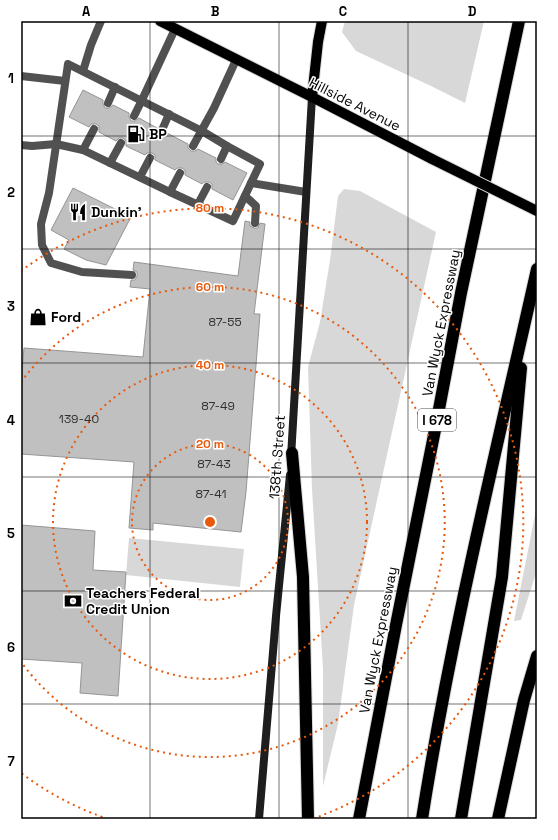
<svg xmlns="http://www.w3.org/2000/svg" width="558" height="840" font-family="'Space Grotesk',sans-serif">
<style>
.green{fill:#d8d8d8}
.building{fill:#c0c0c0;stroke:#959595}
.lines{fill:none;stroke-linecap:round;stroke-linejoin:round}
.primary-casing{stroke:#dbdbdb;stroke-width:12}
.motorway-casing{stroke:#dbdbdb;stroke-width:14}
.service{stroke:#515151;stroke-width:8}
.secondary{stroke:#1e1e1e;stroke-width:8}
.primary{stroke:#000;stroke-width:10}
.motorway{stroke:#000;stroke-width:12}
.primary-bridge-casing{stroke:#dbdbdb;stroke-width:12;stroke-linecap:butt}
.primary-bridge{stroke:#000;stroke-width:10}
.grid{fill:none;stroke:#000;stroke-width:1;stroke-opacity:0.55}
.ring{fill:none;stroke:#e8590c;stroke-width:2;stroke-dasharray:2 4}
.labels{text-anchor:middle;dominant-baseline:central;stroke-width:3;stroke-linejoin:round;paint-order:stroke}
.number-label{font-size:12px;fill:#303030}
.shield{fill:#fff;stroke:#4c4c4c;stroke-width:1}
.shield-label{font-size:13px;font-weight:bold;fill:#000}
.street-label{font-size:14px;fill:#000;stroke:#fff}
.poi-label{font-size:14px;font-weight:bold;fill:#000;stroke:#fff;text-anchor:start}
.centre{fill:#e8590c;stroke:#fff;stroke-width:2}
.ring-label{font-size:12px;text-anchor:middle;font-weight:bold;fill:#e8590c;stroke:#fff;stroke-width:3;stroke-linejoin:round;paint-order:stroke}
.neatline{fill:none;stroke:#000;stroke-width:1.5}
.grid-label{font-size:13px;text-anchor:middle;font-weight:bold;fill:#000}
</style>
<rect width="100%" height="100%" fill="#fff"/>
<!-- green -->
<g class="green">
<path d="M345,21H484L465,103L431,86L356,51L342,32Z"/>
<path d="M344,189L360,191L436,232L354,605L338,724L323,786V669L312,489L308,367L320,322L330,260L338,196Z"/>
<path d="M537,505V570L521,620L514,621Z"/>
<path d="M129,538L244,549L240,587L126,575Z"/>
</g>
<!-- building -->
<g class="building">
<path d="M83,90L103,100V104L105,108H109L113,105L129,113V117L131,121H135L139,118L157,128V131L159,135H163L167,133L188,144V148L191,151H195L198,149L216,158V162L218,164H222L225,162L247,173L233,200L212,189V184L209,182H204L202,184L185,175V170L182,168H177L175,170L155,160V155L152,153H147L145,155L126,146V141L123,138H119L116,141L99,132V126L96,124H91L89,127L69,117Z"/>
<path d="M73,188L131,217L106,265L86,260L64,249L69,240L51,230Z"/>
<path d="M245,221L250,222V226L254,228H258L260,223L265,224L254,314H260L246,492L241,532L153,523V530L129,528L134,462L21,454V384L24,348L143,357L150,289L130,287L131,280H135L137,276V272L133,270L134,262L238,276Z"/>
<path d="M21,525L95,531L93,570L126,572L118,696L80,693L82,663L21,659Z"/>
</g>
<g class="lines">
<!-- primary casing -->
<g class="primary-casing">
<g id="primary">
<path d="M160,21L312,97L432,159"/>
<path d="M312,97L318,42L322,21"/>
</g>
</g>
<!-- motorway casing -->
<g class="motorway-casing">
<g id="motorway">
<path d="M292,453L303,577L308,819"/>
<path d="M359,819L396,625L436,425L461,293L519,21"/>
<path d="M422,819C451,634 496,452 537,269"/>
<path d="M461,819L502,577L521,368"/>
<path d="M498,819L524,700L537,656"/>
</g>
</g>
<!-- service -->
<g class="service">
<path d="M83,71L91,45L101,21"/>
<path d="M21,76L65,81"/>
<path d="M108,103L115,87"/>
<path d="M134,116L142,100L175,29"/>
<path d="M162,130L169,114"/>
<path d="M21,145L32,146L56,144L83,150L170,192L180,173"/>
<path d="M193,146L214,108L236,60"/>
<path d="M83,150L94,129"/>
<path d="M221,159L227,146"/>
<path d="M110,163L121,143"/>
<path d="M140,177L150,158"/>
<path d="M170,192L233,221L251,183L306,192"/>
<path d="M245,196L256,206L255,223"/>
<path d="M198,204L207,187"/>
<path d="M132,275L82,272L51,263L42,245L41,224L49,193L68,64L202,131L227,146L260,164L251,183"/>
</g>
<!-- secondary -->
<g class="secondary">
<path d="M291,457L312,97"/>
<path d="M259,819L276,616L290,475"/>
</g>
<!-- primary -->
<use href="#primary" class="primary"/>
<!-- motorway -->
<use href="#motorway" class="motorway"/>
<!-- primary-bridge casing -->
<g class="primary-bridge-casing">
<path id="primary-bridge" d="M432,159L537,211"/>
</g>
<!-- primary-bridge -->
<use href="#primary-bridge" class="primary-bridge"/>
</g>
<!-- grid -->
<path class="grid" d="M150,21V819M279,21V819M408,21V819M21,136H537M21,249H537M21,363H537M21,477H537M21,591H537M21,704H537"/>
<!-- distance rings -->
<g class="ring">
<circle cx="210" cy="522" r="78"/>
<circle cx="210" cy="522" r="157"/>
<path d="M21 382A235 235 0 1 1 21 662"/>
<path d="M108 819A314 314 0 0 1 21 773M21 271A314 314 0 1 1 312 819"/>
</g>
<!-- icons -->
<defs>
<g id="fuel-bare" transform="scale(1.38)"><path d="M-5.5-6h7V0h2V4h1.3V-2.5L3-4.5l.8-.8L6-3V5H2.5V1h-1V6h-7ZM-4.2-4.7v3.2H.2V-4.7Z" fill="#000" stroke="#fff" stroke-width="2.5" paint-order="stroke"/></g>
<g id="restaurant-bare" transform="scale(1.38)"><path d="M-5-6h1v4h1v-4h1v4h1v-4h1v5L-1.5 .5V6h-2V.5L-5-1ZM5-6V6H3V1.5H1.5Q1.5-4 5-6Z" fill="#000" stroke="#fff" stroke-width="2.5" paint-order="stroke"/></g>
<g id="shop-bare" transform="scale(1.38)"><path d="M-5-2.5h2.3a2.7 3.5 0 0 1 5.4 0H5L5.5 6h-11ZM-1.5-2.5h3a1.5 2.3 0 0 0-3 0Z" fill="#000" stroke="#fff" stroke-width="2.5" paint-order="stroke"/></g>
<g id="bank-bare" transform="scale(1.38)"><path d="M-6-4H6V4H-6ZM0-2.3a2.3 2.3 0 1 0 0 4.6a2.3 2.3 0 1 0 0-4.6Z" fill="#000" stroke="#fff" stroke-width="2.5" paint-order="stroke"/></g>
</defs>
<g fill-rule="evenodd">
<use href="#fuel-bare" x="136" y="134"/>
<use href="#restaurant-bare" x="78" y="212"/>
<use href="#shop-bare" x="38" y="317"/>
<use href="#bank-bare" x="73" y="601"/>
</g>
<g class="labels">
<!-- number labels -->
<g class="number-label">
<text x="225" y="322">87-55</text>
<text x="218" y="406">87-49</text>
<text x="79" y="419">139-40</text>
<text x="214" y="464">87-43</text>
<text x="211" y="494">87-41</text>
</g>
<!-- shield labels -->
<rect class="shield" x="418" y="409" width="38" height="22" rx="3"/>
<g class="shield-label">
<text x="437" y="420">I 678</text>
</g>
<!-- street labels -->
<g class="street-label">
<text transform="translate(355 104) rotate(27)">Hillside Avenue</text>
<text transform="translate(441 323) rotate(-79)">Van Wyck Expressway</text>
<text transform="translate(277 457) rotate(-86)">138th Street</text>
<text transform="translate(378 640) rotate(-79)">Van Wyck Expressway</text>
</g>
<!-- poi labels -->
<g class="poi-label">
<text x="149" y="134">BP</text>
<text x="91" y="212">Dunkin'</text>
<text x="51" y="317">Ford</text>
<text x="86" y="593">Teachers Federal<tspan x="86" dy="16">Credit Union</tspan></text>
</g>
</g>
<circle cx="210" cy="522" r="6" class="centre"/>
<g class="ring-label">
<text x="210" y="212">80 m</text>
<text x="210" y="291">60 m</text>
<text x="210" y="369">40 m</text>
<text x="210" y="448">20 m</text>
</g>
<!-- border -->
<rect width="558" height="840" fill="none" stroke="#ffffff" stroke-width="44"/>
<rect x="22" y="22" width="514" height="796" class="neatline"/>
<g class="grid-label">
<text x="86" y="16">A</text>
<text x="215" y="16">B</text>
<text x="343" y="16">C</text>
<text x="472" y="16">D</text>
<text x="11" y="83">1</text>
<text x="11" y="197">2</text>
<text x="11" y="311">3</text>
<text x="11" y="425">4</text>
<text x="11" y="538">5</text>
<text x="11" y="652">6</text>
<text x="11" y="766">7</text>
</g>
</svg>
